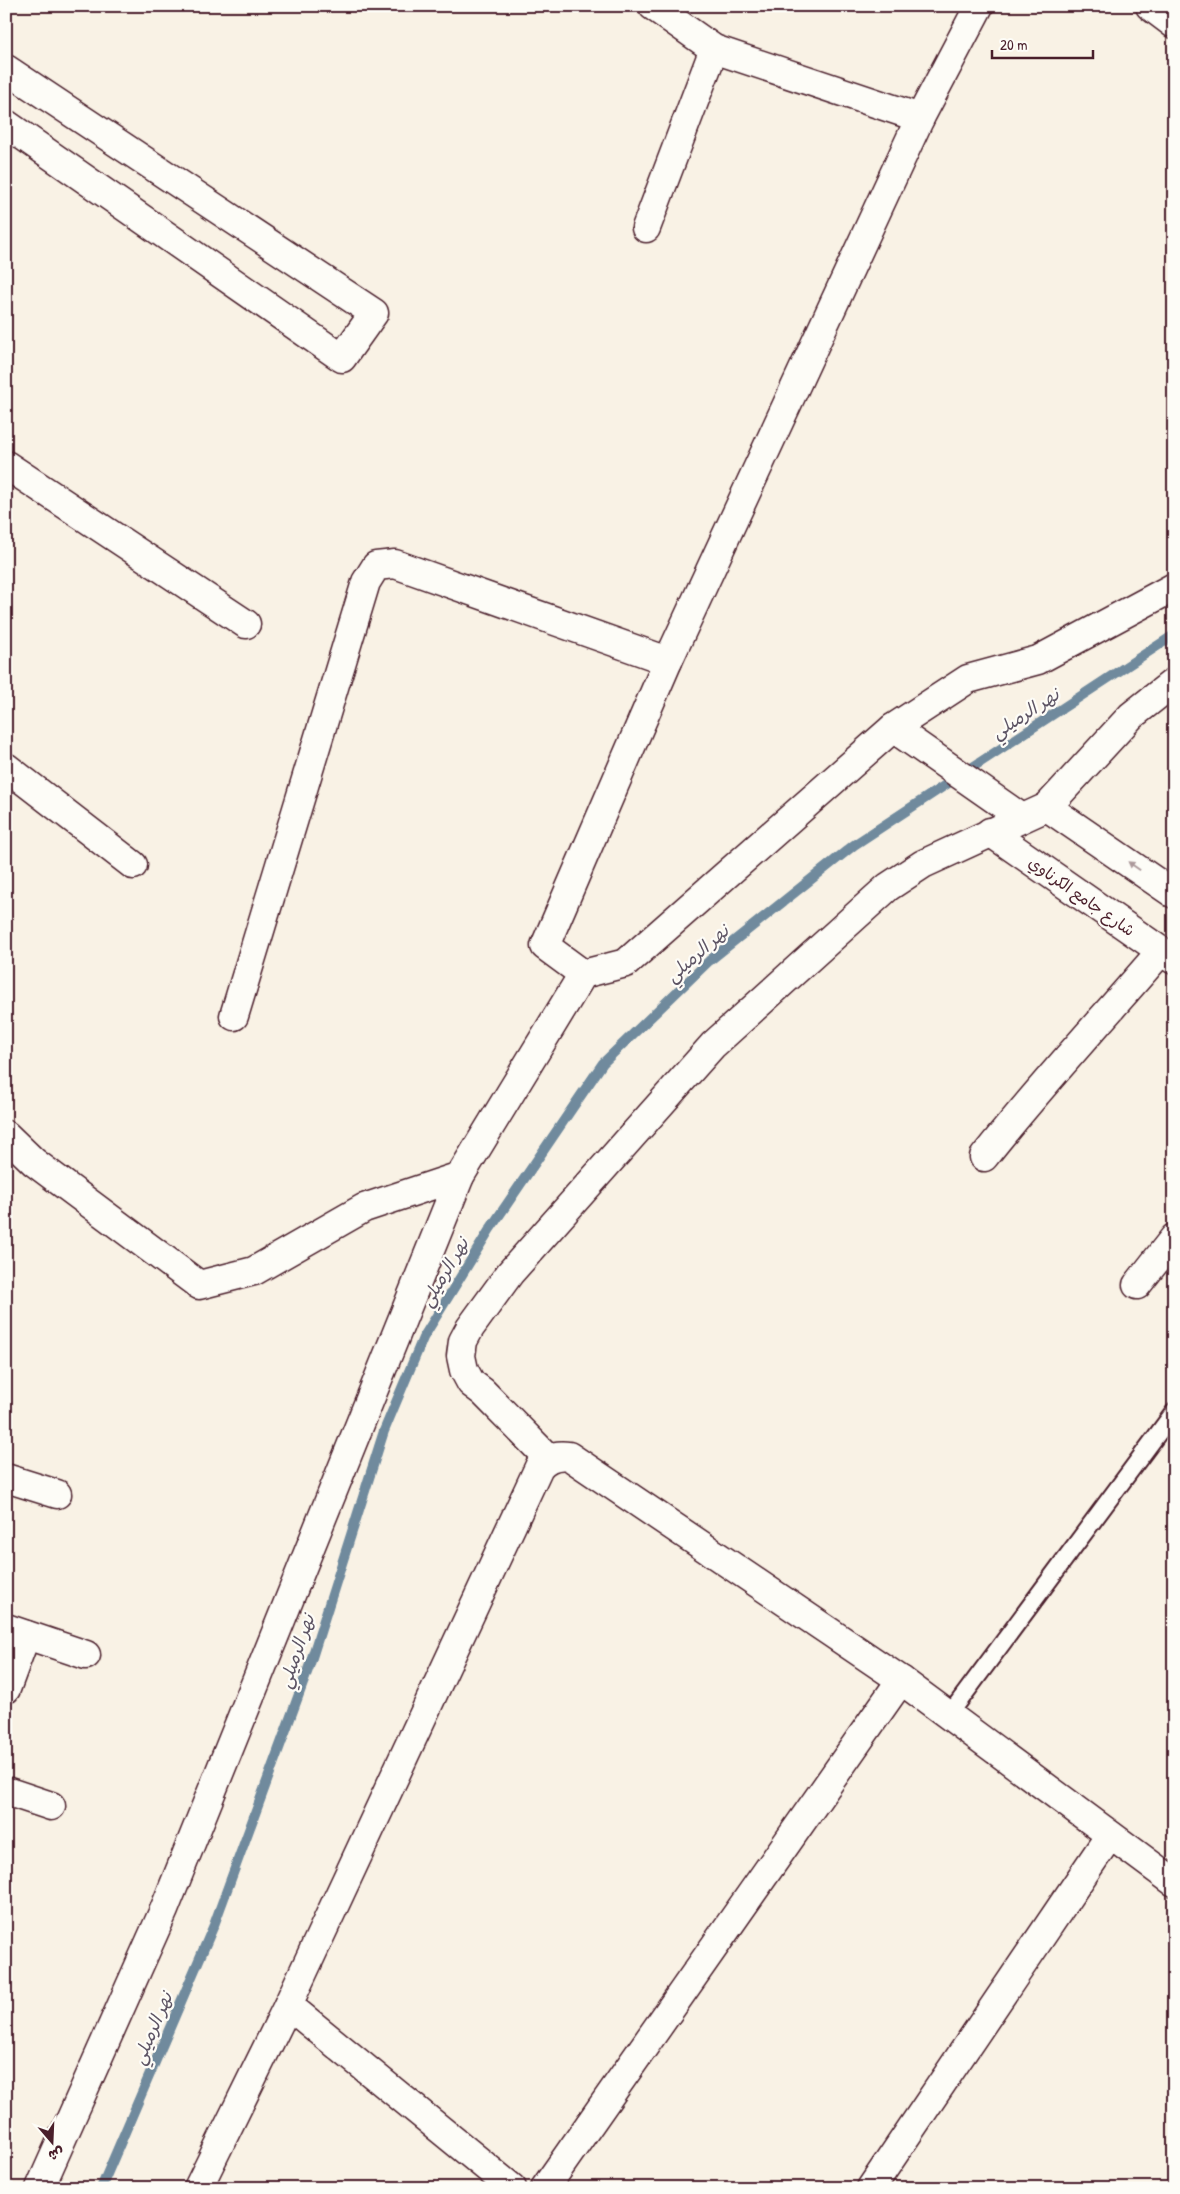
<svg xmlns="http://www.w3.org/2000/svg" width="1180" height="2194" font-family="'Patrick Hand','Playpen Sans Arabic',sans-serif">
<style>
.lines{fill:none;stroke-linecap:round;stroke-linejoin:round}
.stream{stroke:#6f8a9d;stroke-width:10}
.service-casing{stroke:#4a1f2b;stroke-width:20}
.minor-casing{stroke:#4a1f2b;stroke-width:31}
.secondary-casing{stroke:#4a1f2b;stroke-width:31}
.service{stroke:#fdfcf7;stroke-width:16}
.minor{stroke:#fdfcf7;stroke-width:28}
.secondary{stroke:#fdfcf7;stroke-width:28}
.oneway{fill:#ac999b}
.labels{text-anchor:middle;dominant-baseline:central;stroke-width:4.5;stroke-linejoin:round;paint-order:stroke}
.street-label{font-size:16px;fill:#4a1f2b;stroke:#fdfcf7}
.water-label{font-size:18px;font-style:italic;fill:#5d5464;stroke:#fdfcf7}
</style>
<rect width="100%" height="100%" fill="#f9f2e5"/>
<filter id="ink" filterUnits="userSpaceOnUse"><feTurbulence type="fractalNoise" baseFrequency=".02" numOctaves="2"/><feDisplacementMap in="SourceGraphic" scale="10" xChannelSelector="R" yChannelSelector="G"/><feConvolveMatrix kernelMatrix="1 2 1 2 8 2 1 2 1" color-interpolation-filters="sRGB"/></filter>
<g filter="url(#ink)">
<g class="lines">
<!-- stream -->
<path class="stream" d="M101,2188L214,1925L309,1667L384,1431L423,1338L490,1229L603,1063L709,961L854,845L1174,635"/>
<!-- service casing -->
<g class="service-casing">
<path id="service" d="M949,1715L1174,1412"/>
</g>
<!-- minor casing -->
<g class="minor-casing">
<g id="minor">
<path d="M653,6L714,49L920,118"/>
<path d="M1150,6L1174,24"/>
<path d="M6,69L374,313L342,358L6,124"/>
<path d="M646,228L714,49"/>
<path d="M6,465L246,624"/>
<path d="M893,728L1022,818"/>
<path d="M6,767L133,865"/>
<path d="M583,974L545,946L668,661L920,118L979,6"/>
<path d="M234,1016L366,582L376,566L395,564L668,661"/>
<path d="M6,1135L34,1162L199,1285L254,1271L364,1208L460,1176"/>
<path d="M984,1157C1040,1086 1102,1020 1161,951"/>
<path d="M1137,1285L1174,1238"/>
<path d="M548,1458L483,1392L471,1383L464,1370L461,1356L463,1341L470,1328L510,1273L713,1045L888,887L923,864L1047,807L1131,716L1174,682"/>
<path d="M6,1478L57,1494"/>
<path d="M6,1628L86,1655"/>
<path d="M6,1689L26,1635"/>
<path d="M6,1791L51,1806"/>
<path d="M288,2005L512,2188"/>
<path d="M40,2188L164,1910L460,1176L583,974L626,963L893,728L968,679L1038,660L1174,587"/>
<path d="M198,2188L288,2005L539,1467C547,1457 557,1454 569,1456L901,1680L1174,1882"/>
<path d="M545,2188L901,1680"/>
<path d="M871,2188L1110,1835"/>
</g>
</g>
<!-- secondary casing -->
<g class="secondary-casing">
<g id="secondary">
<path d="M1047,807L1174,894"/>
<path d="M990,832L1174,960"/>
</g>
</g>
<!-- service -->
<use href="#service" class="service"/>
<!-- minor -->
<use href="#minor" class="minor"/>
<!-- secondary -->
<use href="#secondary" class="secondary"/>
</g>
<!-- one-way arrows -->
<defs><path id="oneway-solid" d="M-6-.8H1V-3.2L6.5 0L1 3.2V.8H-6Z" transform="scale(1.25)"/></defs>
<use class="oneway" href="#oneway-solid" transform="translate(1134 866) rotate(-145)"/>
</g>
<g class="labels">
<!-- street labels -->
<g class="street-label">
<text transform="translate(1082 896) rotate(35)">شارع جامع الكرناوي</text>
</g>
<!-- water labels -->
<g class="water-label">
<text transform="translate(1025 713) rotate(-33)">نهر الرميلي</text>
<text transform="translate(697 953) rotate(-41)">نهر الرميلي</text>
<text transform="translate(444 1272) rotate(-59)">نهر الرميلي</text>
<text transform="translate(296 1651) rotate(-71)">نهر الرميلي</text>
<text transform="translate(152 2028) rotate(-67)">نهر الرميلي</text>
</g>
</g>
<!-- margin -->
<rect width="1180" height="2194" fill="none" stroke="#fdfcf7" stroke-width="25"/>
<rect x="12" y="12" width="1155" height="2169" fill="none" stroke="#4a1f2b" stroke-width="2" filter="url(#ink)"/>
<!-- north arrow -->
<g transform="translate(52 2142) rotate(161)" stroke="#fdfcf7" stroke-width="4" paint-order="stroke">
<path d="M0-4L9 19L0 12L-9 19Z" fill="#4a1f2b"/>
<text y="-8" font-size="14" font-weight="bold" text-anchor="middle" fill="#4a1f2b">ش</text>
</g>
<!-- scale -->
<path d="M992 50v8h101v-8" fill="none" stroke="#4a1f2b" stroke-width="2.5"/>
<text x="1000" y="50" font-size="15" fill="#4a1f2b" stroke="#fdfcf7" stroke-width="4" paint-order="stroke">20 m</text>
</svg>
